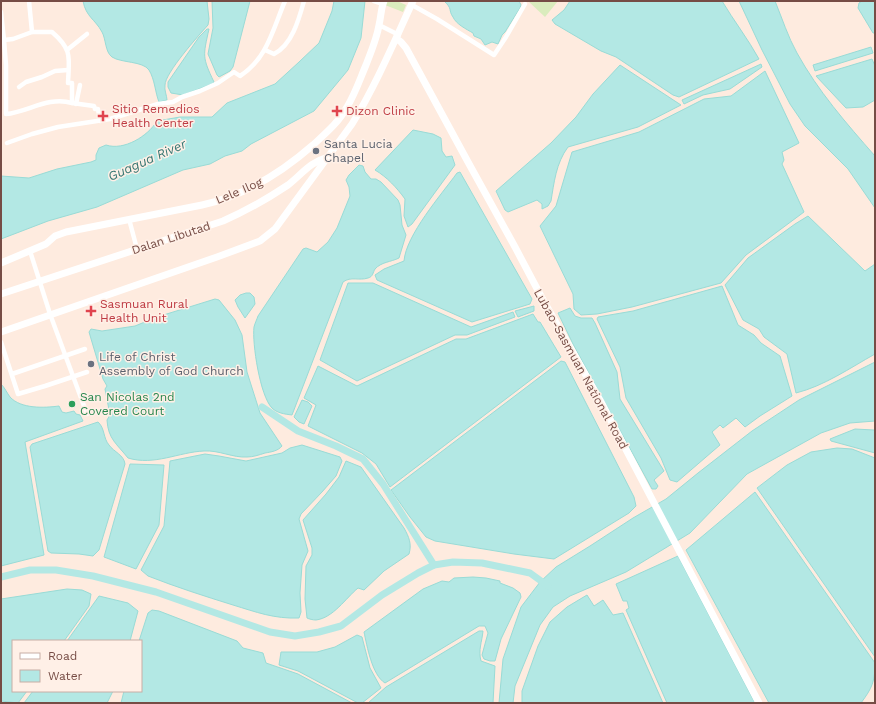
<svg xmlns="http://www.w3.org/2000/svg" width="876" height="704" font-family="'Work Sans',sans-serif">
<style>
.green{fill:#daecbd}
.water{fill:#b3e8e4;stroke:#99dbd6}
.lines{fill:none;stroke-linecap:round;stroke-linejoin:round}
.river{stroke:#b3e8e4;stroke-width:7}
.street{stroke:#fff;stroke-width:4.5}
.secondary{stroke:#fff;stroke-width:7}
.health-dot{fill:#e0444e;stroke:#fff0e7;stroke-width:1.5}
.worship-dot{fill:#6b7280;stroke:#fff0e7;stroke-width:1.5}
.leisure-dot{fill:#2e9e5b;stroke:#fff0e7;stroke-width:1.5}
.labels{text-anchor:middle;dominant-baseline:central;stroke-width:3;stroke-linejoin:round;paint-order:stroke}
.health-label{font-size:12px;fill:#be3a42;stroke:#fff0e7;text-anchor:start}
.worship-label{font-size:12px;fill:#5b616d;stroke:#fff0e7;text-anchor:start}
.street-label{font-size:12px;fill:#764c45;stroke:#fff0e7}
.leisure-label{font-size:12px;fill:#27864d;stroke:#fff0e7;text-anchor:start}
.water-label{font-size:13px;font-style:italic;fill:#367672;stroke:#fff0e7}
</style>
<rect width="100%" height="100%" fill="#feebdf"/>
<!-- green -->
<g class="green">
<path d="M387,1H397L406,5L403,12L385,5Z"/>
<path d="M528,1H558L545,17Z"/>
</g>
<!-- water -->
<g class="water">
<path d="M83,1H207L209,19L208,25C199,35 165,73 165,85C164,90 167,96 167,100L159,102C155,92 155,80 149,70C143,61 121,63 112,57C105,52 106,39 102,32C95,19 86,17 83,1Z"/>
<path d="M212,1H250L233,67L230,71L219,77L217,75L208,54L213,28Z"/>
<path d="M334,1H365L361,38L348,70L314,111L251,144L242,151L225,156L210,164L183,170L97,207L48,221L1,239V176L29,178L57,169L91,162L96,160V155L99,148L106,145C124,151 148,136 157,121L180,117H212L227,103L275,84L299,62L319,43L332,11Z"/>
<path d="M444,1H519L521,5L520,8L505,32L502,35L498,44L492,42L485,45L481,39L474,36L473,33C466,29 456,24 453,17C448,10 453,9 444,1Z"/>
<path d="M570,1H722C734,21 748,39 759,59L679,97L673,95L616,57L601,51L555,24L552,20L564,10Z"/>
<path d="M739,1H775C782,18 788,37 797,53C818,91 846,123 875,156V208L848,169L805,126L790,104L762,50Z"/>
<path d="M862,1H875V33H873L858,8L859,3Z"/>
<path d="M207,29H209C203,56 202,57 214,82L212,84L183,95L171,93L168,87V82L199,37Z"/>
<path d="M871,47L873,53L815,71L813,65Z"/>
<path d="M872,59L875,66V100L863,107L846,108L816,76Z"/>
<path d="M761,64L762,67L730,89L703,95L684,104L682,100Z"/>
<path d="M620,65L681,105L638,127L568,147C556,163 554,183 551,201L548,206L542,209V204L537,200L508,212L505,210L496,191L551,143L576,117L593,94Z"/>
<path d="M765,71L799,143L782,152L784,160L782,164L804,212L746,255L721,283L632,307L597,314L581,315L574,309L573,294L540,226L556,206L572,152L639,132L704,99L731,96Z"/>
<path d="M413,130L433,134L441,138L442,151L446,157L452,156L455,165L412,224L408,227L404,216L405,199C397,188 387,177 375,170Z"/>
<path d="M359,165L363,166L365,172L371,179H376L381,182L398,200L400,205L402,225L406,235L399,258C391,262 381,262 375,269C373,272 373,277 368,278C359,281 351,276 343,282L292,415C284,414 277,413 272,408C260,396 252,343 254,327C255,323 257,319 258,316L303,249L306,248L317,252L328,242L337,228L350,196L349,187L346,180L349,175Z"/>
<path d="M460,172L532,299L530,304L472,322L377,280L375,275L384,269L404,261C406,235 441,195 457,173Z"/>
<path d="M808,216L865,271L875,264V354C850,368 824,386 796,393L787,354L764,337L759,329L743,320L725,285L748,258L795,224Z"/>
<path d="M348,283H373L471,327L513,312L515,317L467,335H455L357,381L320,360Z"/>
<path d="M722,286L738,325L754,335L761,343L780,356L792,396L760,416L745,427L736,418L723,428L720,425L712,432L720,445L677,482L670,480L661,458L626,398L620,367L597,319L598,317L633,311Z"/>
<path d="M246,293H250L254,297L255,304L245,318L238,307L235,300L240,295Z"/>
<path d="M215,299L219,300L235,320L242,335L247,372L260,413L282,446C278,451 271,452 265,453C259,455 253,457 247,457C233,458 219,450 204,451C179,452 154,466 128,458C117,444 108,439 107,420L110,415C108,406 107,398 105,389L107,386L103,379L89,332L91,329L102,331L135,326L157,317Z"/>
<path d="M534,306V311L518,317L515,311Z"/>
<path d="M570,308L575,316L581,318H592L595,323L617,372L620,399L664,471L654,480L658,486L656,489H652L573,344L558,313Z"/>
<path d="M533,314L538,322H540L561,357L390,487L376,464L362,453L308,426L316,405L304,398L318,366L357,386L456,339H466Z"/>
<path d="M561,361L565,362L634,497L636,506L629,513L554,559L514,554L435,541L426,537L410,517L391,490Z"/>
<path d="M875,362V421L850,423L821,433L747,474L690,533L626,572L570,596L553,607L540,625L515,686L513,703H499L503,659L521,607L540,582L556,567L590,546L633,518L666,499L698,473L752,431L799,400Z"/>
<path d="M1,384C5,388 7,393 10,397C21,409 44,408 59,406L62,412L66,413L74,411L76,414L80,415L83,421L25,442L44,555L1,566Z"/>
<path d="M302,400L308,402L312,406L304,424L299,422L294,417Z"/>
<path d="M98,422C105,428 103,438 109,445C114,452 124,455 125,464L99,550L93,556L79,554L51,553L48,551L30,447L32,444Z"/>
<path d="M855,429L874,430L875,431V453L831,441L830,439Z"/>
<path d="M302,445L340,457L342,461L336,476L322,492L301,514L299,519L308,551L302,565L300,593L301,612L299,618C274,619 256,612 233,605C204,596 176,587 148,576L141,570L164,526L170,461L205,454L219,456L246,461L282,453L290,448Z"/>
<path d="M837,448L852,449L875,458V657L757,488L787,465L811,452Z"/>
<path d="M346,461L361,467L404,528C409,537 412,544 409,554L384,571L364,590L358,588C346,598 333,618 316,620C313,620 309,619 307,618L305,599L306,566L312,555V548L303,520L326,494L339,477Z"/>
<path d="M130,464L164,465L159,525L136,569L104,557Z"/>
<path d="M755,492L875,663C875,682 872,688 861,703H769L686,550Z"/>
<path d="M678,556L755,703H667L626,610L629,608L627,601H623L616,584Z"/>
<path d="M473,577L486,578L500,581V583L513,588L520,593L521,597L501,639L495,661H490L484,659L482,655L488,633L485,626H479L385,683C372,675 367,646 364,632L423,589L442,581L449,582L454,578Z"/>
<path d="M67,589L82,590L91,594L89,606L64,641H13V691H27L18,703L1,701V599Z"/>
<path d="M587,595L594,606L603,600L613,615L623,613L663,703H522V691L538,646L550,622L567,607Z"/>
<path d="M99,596L128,603L138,611L130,641H67Z"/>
<path d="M152,610L159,611L237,641L243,648L263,653L266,663L298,674L352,703H121L124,691H141V641H139L148,613Z"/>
<path d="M479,631H483C482,642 478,650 481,661L495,666L493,703H368L386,687Z"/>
<path d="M357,635L362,637L370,668L381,688L362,703H358L298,671L279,665L281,652H317L335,647Z"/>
<path d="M33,691H113L107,703H24Z"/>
</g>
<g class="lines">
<!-- river -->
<g class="river">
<path d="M262,407L298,431L336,446L363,459L383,484L434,565"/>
<path d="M1,577L30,570H56L93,576L156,592L270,632L295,636L319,632L341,626L382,595L418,573L434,565L453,562L482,563L530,573L548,586"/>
</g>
<!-- street -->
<g class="street">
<path d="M29,1L32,32"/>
<path d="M374,1L383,4"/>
<path d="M412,5L437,19L494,55L506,37L525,4"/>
<path d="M1,12L4,40L6,65V114C28,112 48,96 72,103"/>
<path d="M379,25L399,35"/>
<path d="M4,40L13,39L32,32H52C73,50 69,58 68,83H72V103L94,106L95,109H98L100,121"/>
<path d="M67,50L87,34"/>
<path d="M265,50L274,54C292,45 299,19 304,1"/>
<path d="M19,87L26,82L42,77L55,71L68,70"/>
<path d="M76,104L80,85"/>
<path d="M7,143L32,134L58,127L110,119L158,104L173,102L182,97L200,91L218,83L234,72L240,76C267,59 273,29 285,1"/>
<path d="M129,219L137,249"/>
<path d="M30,251L50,314L87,414"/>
<path d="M1,342L18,394L45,386L87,372"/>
<path d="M12,374L85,349"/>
</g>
<!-- secondary -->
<g class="secondary">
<path d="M397,39L401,42L406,48L468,162L515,247L542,298L600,400L759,703"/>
<path d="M1,263L46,244L55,236L66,232L202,205C244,196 281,173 313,145C326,133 339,122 347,107C355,94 360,79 366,65C371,52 377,38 379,25C381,17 381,8 384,1"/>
<path d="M1,294L223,221C246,211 267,199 288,185C302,174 310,162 328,157"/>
<path d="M1,332L217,257L260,241L275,229L352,124C376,85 394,42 413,1"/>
</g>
</g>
<!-- markers -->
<g class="health-dot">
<path d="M335 105h4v4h4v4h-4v4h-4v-4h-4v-4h4z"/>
<path d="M101 110h4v4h4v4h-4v4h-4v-4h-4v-4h4z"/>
<path d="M89 305h4v4h4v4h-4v4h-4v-4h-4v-4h4z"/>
</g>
<g class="worship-dot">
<circle cx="316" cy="151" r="4"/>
<circle cx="91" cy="364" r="4"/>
</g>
<circle class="leisure-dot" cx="72" cy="404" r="4"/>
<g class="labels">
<!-- health labels -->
<g class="health-label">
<text x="112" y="109">Sitio Remedios<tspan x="112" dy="14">Health Center</tspan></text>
<text x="346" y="111">Dizon Clinic</text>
<text x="100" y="304">Sasmuan Rural<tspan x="100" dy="14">Health Unit</tspan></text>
</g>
<!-- worship labels -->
<g class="worship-label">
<text x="324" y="144">Santa Lucia<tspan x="324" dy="14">Chapel</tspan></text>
<text x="99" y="357">Life of Christ<tspan x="99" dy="14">Assembly of God Church</tspan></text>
</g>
<!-- street labels -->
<g class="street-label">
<text transform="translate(239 191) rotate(-23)">Lele Ilog</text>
<text transform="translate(171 238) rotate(-18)">Dalan Libutad</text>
<text transform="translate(581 369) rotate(61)">Lubao-Sasmuan National Road</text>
</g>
<!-- leisure labels -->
<g class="leisure-label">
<text x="80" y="397">San Nicolas 2nd<tspan x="80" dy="14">Covered Court</tspan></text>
</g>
<!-- water labels -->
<g class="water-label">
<text transform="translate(147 160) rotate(-24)">Guagua River</text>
</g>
</g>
<!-- border -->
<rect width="876" height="704" fill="none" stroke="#764c45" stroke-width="4"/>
<!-- legend -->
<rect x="12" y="640" width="130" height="52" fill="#fff0e7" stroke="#c8aea6"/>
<rect x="20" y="653" width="20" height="6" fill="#ffffff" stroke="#c8aea6"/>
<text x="48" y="660" font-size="12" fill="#764c45">Road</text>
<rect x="20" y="670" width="20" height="12" fill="#b3e8e4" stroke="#c8aea6"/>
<text x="48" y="680" font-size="12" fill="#764c45">Water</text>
</svg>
